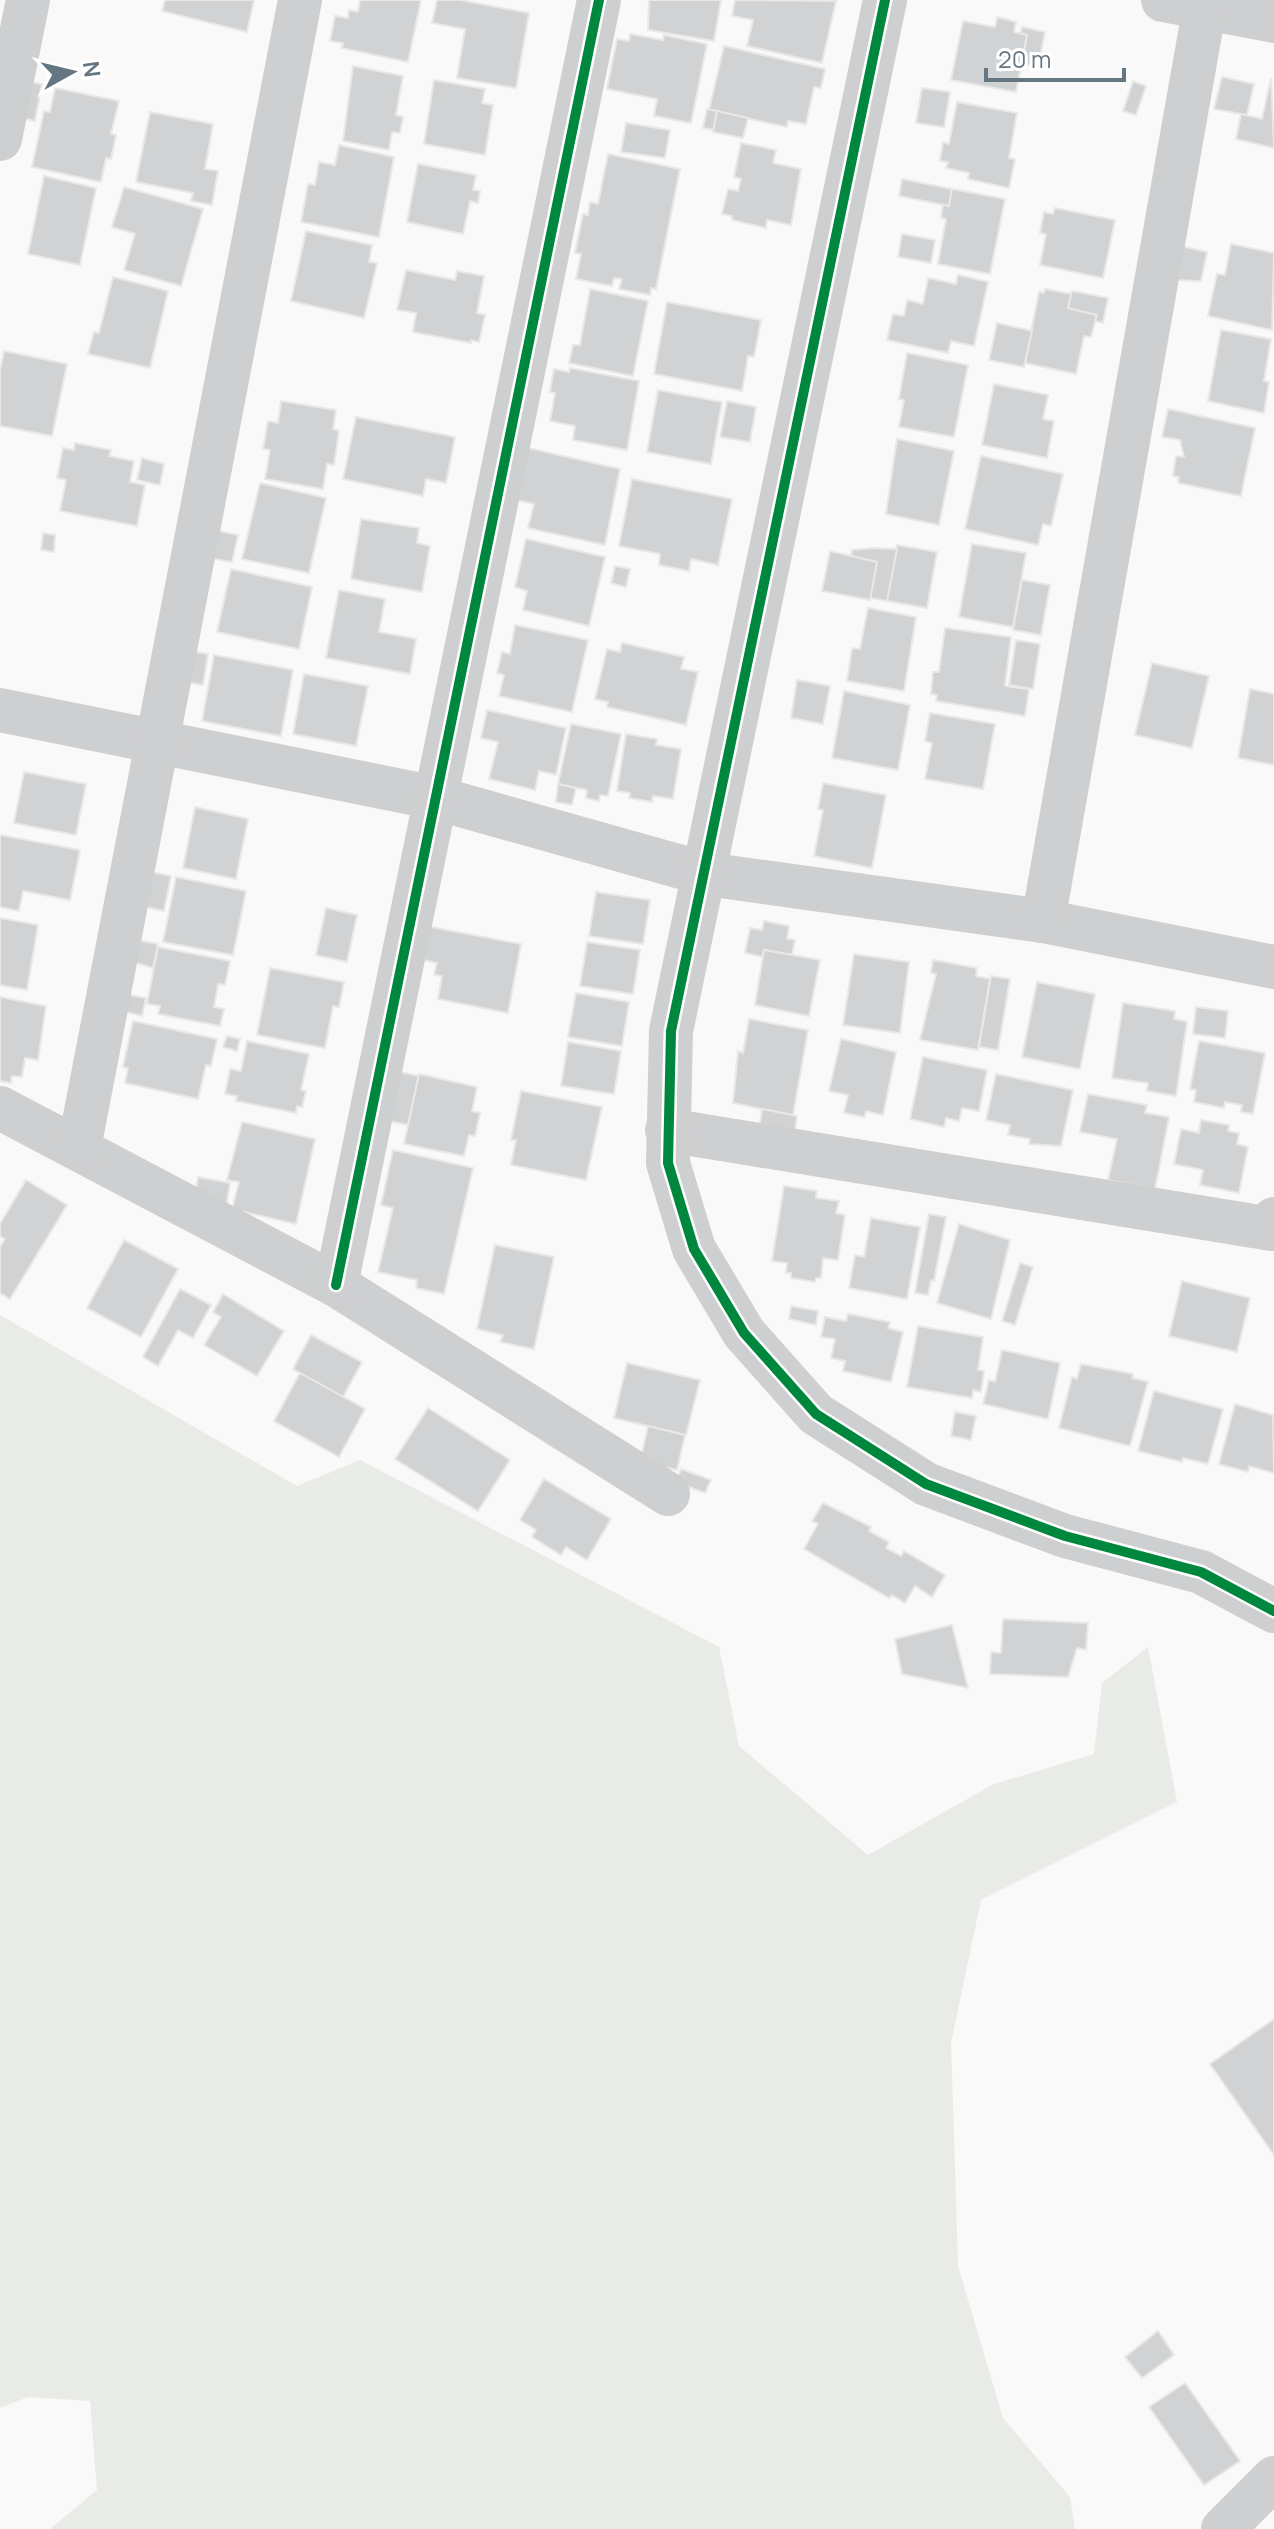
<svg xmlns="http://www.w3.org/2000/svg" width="1274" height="2529" font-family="Manrope,sans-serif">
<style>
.green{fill:#e8ebe6}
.building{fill:#d0d2d3;stroke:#e8e8e8;stroke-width:2}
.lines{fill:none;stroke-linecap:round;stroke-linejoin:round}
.minor{stroke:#cecfd0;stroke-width:44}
.tertiary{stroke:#cecfd0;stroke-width:44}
.cycleway-casing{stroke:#fff;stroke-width:15}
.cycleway{stroke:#00873e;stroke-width:10}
</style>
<rect width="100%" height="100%" fill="#f9f9f9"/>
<!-- green -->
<path class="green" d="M0,1315L297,1486L360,1460L719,1647L739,1746L868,1855L994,1784L1094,1754L1102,1683L1148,1647L1177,1802L981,1900L951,2043L958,2266L1003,2418L1070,2497L1075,2529H50L97,2490L90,2401L28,2397L0,2408Z"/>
<!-- building -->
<g class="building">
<path d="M165,0H254L247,32L162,11Z"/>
<path d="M360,0H421L408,62L342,48L343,43L330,41L335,16L348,18L349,10L358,12Z"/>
<path d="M437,0H460L529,13L516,88L457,78L465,29L432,23Z"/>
<path d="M649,0H721L714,41L648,30Z"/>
<path d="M735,0L836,1L822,63L747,46L753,20L732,16Z"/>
<path d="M997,17L1016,22L1014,32L1027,35L1016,92L951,80L963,21L995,27Z"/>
<path d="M1022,27L1045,32L1038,67L1022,64L1027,35L1021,33Z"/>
<path d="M630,34L663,40L664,35L707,44L691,123L654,116L657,99L607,89L617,39L629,41Z"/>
<path d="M724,46L825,69L821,88L814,87L806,124L788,121L787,127L709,110Z"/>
<path d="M353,66L403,76L396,115L403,117L400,133L392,132L389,150L343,141Z"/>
<path d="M1222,77L1254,84L1247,115L1214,109Z"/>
<path d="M11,78L42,84L35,121L4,114Z"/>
<path d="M1271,78L1274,148L1236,139L1241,114L1262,119Z"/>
<path d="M434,80L485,89L482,103L493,105L485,155L424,144Z"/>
<path d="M1133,81L1146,86L1136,115L1123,111Z"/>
<path d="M55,88L119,101L111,134L116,135L111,159L106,158L101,182L32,167L44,111L50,112Z"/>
<path d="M922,88L950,92L944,127L916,123Z"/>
<path d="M957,102L1017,113L1009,158L1015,159L1009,188L968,179L969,173L946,168L948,162L940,161L943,142L949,144Z"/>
<path d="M707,109L717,111L714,130L703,128Z"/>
<path d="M717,111L748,118L743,138L713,132Z"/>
<path d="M150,112L213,124L205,169L218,171L212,205L191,201L193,193L136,182Z"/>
<path d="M626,123L670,130L665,158L621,152Z"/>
<path d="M741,143L776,150L773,163L801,169L791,225L767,220L766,228L732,220V216L722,214L728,189L738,191L741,179L734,177Z"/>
<path d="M339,145L394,157L379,237L301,222L308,184L315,185L319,162L335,165Z"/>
<path d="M608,154L680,169L656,289L651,288L650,295L619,289L622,279L614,278L612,286L576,279L581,254L575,253L583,214L588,215L590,202L598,204Z"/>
<path d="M418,164L476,175L473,190L480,191L478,203L470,201L463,234L407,222Z"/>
<path d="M44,176L96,188L80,265L28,254Z"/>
<path d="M902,179L952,189L949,206L899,196Z"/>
<path d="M124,187L203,209L181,286L124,270L135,234L112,227Z"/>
<path d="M952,189L1005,199L990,274L938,264L946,219L941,218L943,205L949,206Z"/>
<path d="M1055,208L1115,220L1103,278L1040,265L1046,234L1040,233L1044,212L1053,214Z"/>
<path d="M306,231L372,245L369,262L377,263L364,318L291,301Z"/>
<path d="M902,234L935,240L931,263L898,257Z"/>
<path d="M1173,244L1207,252L1201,281L1175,280Z"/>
<path d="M1231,244L1274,253L1272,330L1208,316L1217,274L1225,275Z"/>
<path d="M406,270L455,280L457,271L484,276L477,313L485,315L479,342L471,340V343L413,332L416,313L397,310Z"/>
<path d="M958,275L988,282L974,346L951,341L948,353L887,340L893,314L904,316L907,300L923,304L928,278L956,284Z"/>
<path d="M113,277L168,291L150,368L88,354L94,332L99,333Z"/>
<path d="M590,289L648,301L633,376L569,363L573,345H580Z"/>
<path d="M1045,289L1072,294L1068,308L1097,315L1091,337L1084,336L1076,374L1025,363L1039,292L1044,293Z"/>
<path d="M1072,291L1108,298L1103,323L1095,321L1097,315L1068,308Z"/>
<path d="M667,302L761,320L754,357L748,356L742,391L654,374Z"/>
<path d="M997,323L1032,331L1024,367L989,360Z"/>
<path d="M1221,330L1271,339L1264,381L1269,382L1264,413L1208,401Z"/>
<path d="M4,351L67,364L52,436L0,426V371Z"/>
<path d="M907,353L968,365L954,437L899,427L904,400L899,399Z"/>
<path d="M570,368L639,381L627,450L573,440L575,426L550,421L555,393L550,392L554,369L569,372Z"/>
<path d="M994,384L1048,395L1043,419L1054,421L1047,458L982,445Z"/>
<path d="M658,390L722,402L711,464L647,452Z"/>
<path d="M281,401L336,410L333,429L339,431L334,465L327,464L323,489L265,479L270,450L263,449L268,421L278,423Z"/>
<path d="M727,401L756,407L750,442L720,437Z"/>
<path d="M1168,409L1255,428L1241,496L1178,483L1179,477L1173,476L1176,456L1184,457L1180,440L1162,437Z"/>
<path d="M356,417L455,437L446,483L426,479L423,496L343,479Z"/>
<path d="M897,439L954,451L939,525L886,514Z"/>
<path d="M75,443L111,450L109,456L134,461L130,482L145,485L137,526L60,511L66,480L57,478L63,448L74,450Z"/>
<path d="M528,448L620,469L605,545L528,528L534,504L516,500Z"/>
<path d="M981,456L1063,474L1051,526L1043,524L1038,545L965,529Z"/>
<path d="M142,458L164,464L160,485L137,480Z"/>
<path d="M632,479L732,499L718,565L691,559L689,571L659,565L660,554L619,546Z"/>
<path d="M260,483L326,498L309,573L242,559Z"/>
<path d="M361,519L419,528L417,543L430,546L422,592L351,579Z"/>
<path d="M205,528L238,535L232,562L199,556Z"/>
<path d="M43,533L55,535L54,552L41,550Z"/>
<path d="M526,539L605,557L589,626L523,610L527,591L515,587Z"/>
<path d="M972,544L1026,553L1013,627L959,617Z"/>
<path d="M897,545L937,552L927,608L887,601Z"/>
<path d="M873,548L897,549L887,601L870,598L877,562L851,556L852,550Z"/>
<path d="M830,551L877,562L870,600L822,591Z"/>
<path d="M615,566L630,569L626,587L611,583Z"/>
<path d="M231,569L312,587L299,649L217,632Z"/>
<path d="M1022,580L1050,585L1041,635L1013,630Z"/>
<path d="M339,590L385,599L379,632L416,639L410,674L326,658Z"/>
<path d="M868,608L916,617L904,691L847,681L852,648L860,649Z"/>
<path d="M515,625L588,640L572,712L499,696L504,675L497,673L502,652L510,654Z"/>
<path d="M945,628L1011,637L1005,686L1029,689L1025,716L936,701L937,695L931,694L933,672H939Z"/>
<path d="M1016,640L1040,644L1033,689L1009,685Z"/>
<path d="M622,643L684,657L681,669L698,672L686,725L607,707L608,702L595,699L607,649L620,652Z"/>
<path d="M179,649L208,654L203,685L173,680Z"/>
<path d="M214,655L293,670L281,736L202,721Z"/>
<path d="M1152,663L1209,676L1192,748L1135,735Z"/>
<path d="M304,674L368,686L356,746L293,734Z"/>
<path d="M797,680L830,686L823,724L791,718Z"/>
<path d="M1250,689L1274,694V765L1238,758Z"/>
<path d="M844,691L910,705L898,770L832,758Z"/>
<path d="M487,710L566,728L556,775L539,771L535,790L489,779L498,742L481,738Z"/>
<path d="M930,713L995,724L983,789L925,779L932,743L925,741Z"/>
<path d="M571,724L621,734L608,796L600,795L599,801L586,798L587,790L558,784Z"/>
<path d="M626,734L657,739L656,745L681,749L673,799L653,796L652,802L629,798L630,793L617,791Z"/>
<path d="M24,772L86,784L76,835L14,823Z"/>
<path d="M823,783L886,795L872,868L814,856L823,810L818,809Z"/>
<path d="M558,784L576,788L572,805L556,802Z"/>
<path d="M195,807L248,819L236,879L183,868Z"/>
<path d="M0,835L80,850L70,900L23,891L19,911L0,907Z"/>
<path d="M141,870L171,876L164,911L146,907Z"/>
<path d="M176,877L246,891L233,955L163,942Z"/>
<path d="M596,892L650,900L643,944L589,936Z"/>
<path d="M326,908L357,915L347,962L316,955Z"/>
<path d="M0,918L38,925L27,990L0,985Z"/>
<path d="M764,921L789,926L787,939L795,940L792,955L764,950L763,957L745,953L750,928L762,930Z"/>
<path d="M421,925L521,944L508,1013L438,999L442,976L434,975L437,963L415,958Z"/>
<path d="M130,939L158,944L153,968L127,960Z"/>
<path d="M587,942L640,950L633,994L580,986Z"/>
<path d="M158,947L230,961L225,985L218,984L214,1007L224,1009L220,1026L158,1014L160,1006L147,1004Z"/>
<path d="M764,950L820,960L809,1016L755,1005Z"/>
<path d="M854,954L909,962L900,1033L843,1025Z"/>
<path d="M933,960L977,968L976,976L990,979L978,1050L920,1040L936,974L931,973Z"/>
<path d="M270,968L344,982L339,1007L333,1006L325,1048L257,1035Z"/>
<path d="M991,976L1010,979L998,1050L979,1047Z"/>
<path d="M1037,982L1095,994L1080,1069L1022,1057Z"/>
<path d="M113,992L146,998L142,1016L110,1008Z"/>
<path d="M576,993L629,1002L622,1046L568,1037Z"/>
<path d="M0,997L46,1006L38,1060L25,1058L22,1077L12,1076L11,1083L0,1081Z"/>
<path d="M1123,1003L1175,1011L1174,1019L1187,1022L1176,1096L1147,1091L1148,1083L1112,1078Z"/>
<path d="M1196,1007L1228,1011L1225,1038L1193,1034Z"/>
<path d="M749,1019L808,1030L793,1115L733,1103L738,1051L743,1053Z"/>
<path d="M133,1021L217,1039L211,1066L206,1065L198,1099L125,1083L128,1068L123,1067Z"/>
<path d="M227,1036L240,1039L237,1051L223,1047Z"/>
<path d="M841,1039L896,1052L883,1115L866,1111L865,1117L844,1113L848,1095L829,1091Z"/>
<path d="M247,1041L309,1054L301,1090L306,1091L302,1107L297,1106L296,1113L236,1101L237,1096L225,1094L230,1069L241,1071Z"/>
<path d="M1199,1041L1265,1053L1253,1114L1241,1112L1242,1105L1225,1102L1224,1108L1194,1102L1196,1090L1190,1089Z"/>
<path d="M568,1042L621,1051L614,1094L561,1086Z"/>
<path d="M923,1057L987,1070L979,1111L962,1108L959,1121L946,1118L944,1127L910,1119Z"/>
<path d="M386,1069L419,1076L408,1125L375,1118Z"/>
<path d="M419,1074L477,1087L472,1111L480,1113L475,1136L469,1135L464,1156L404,1144Z"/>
<path d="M996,1074L1073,1090L1061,1146L1029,1144L1030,1139L1008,1135L1010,1125L986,1120Z"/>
<path d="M521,1091L602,1107L586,1180L511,1165L516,1140H511Z"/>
<path d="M1088,1094L1147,1105L1145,1113L1169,1117L1155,1189L1108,1180L1117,1139L1080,1132Z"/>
<path d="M762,1109L797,1116L795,1131L760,1124Z"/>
<path d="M1201,1120L1229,1125L1228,1131L1239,1133L1237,1144L1248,1147L1239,1193L1200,1185L1203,1170L1174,1164L1181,1129L1199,1133Z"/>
<path d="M242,1122L315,1139L296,1224L232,1209L239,1182L227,1180Z"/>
<path d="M393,1150L473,1168L444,1294L416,1288L417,1280L378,1272L393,1208L381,1205Z"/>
<path d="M198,1177L230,1183L224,1219L191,1213Z"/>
<path d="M26,1180L67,1205L10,1299L0,1293V1247L5,1239L0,1236V1224Z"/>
<path d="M784,1186L817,1191L816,1198L839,1201L836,1213L845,1215L838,1260L823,1258L821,1278H816L815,1282L791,1278V1273H786L787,1263L772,1261Z"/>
<path d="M929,1214L946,1217L934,1281L931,1280L928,1295L915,1293Z"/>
<path d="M871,1218L920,1227L907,1299L849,1288L855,1255L864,1257Z"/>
<path d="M959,1224L1010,1240L991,1319L937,1303Z"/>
<path d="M124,1240L178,1269L141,1337L87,1308Z"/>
<path d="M495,1245L554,1257L534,1349L500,1342L503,1335L477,1329Z"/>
<path d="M1020,1263L1033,1267L1015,1325L1002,1321Z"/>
<path d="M1182,1281L1250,1298L1237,1352L1169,1336Z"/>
<path d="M180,1289L211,1305L193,1338L178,1330L158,1366L143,1357Z"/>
<path d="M223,1294L284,1331L257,1376L204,1345L221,1317L213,1312Z"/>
<path d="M791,1306L818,1311L816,1325L789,1319Z"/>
<path d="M848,1314L890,1322L888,1328L903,1332L891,1382L843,1371L845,1361L831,1358L835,1339L821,1337L825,1317L846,1321Z"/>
<path d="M918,1326L983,1337L978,1370L984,1371L981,1392L973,1390L972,1398L907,1387Z"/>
<path d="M311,1335L362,1362L343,1397L293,1369Z"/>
<path d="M1002,1350L1060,1363L1048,1419L983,1404L989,1380L995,1382Z"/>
<path d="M627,1363L700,1380L686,1435L614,1418Z"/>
<path d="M1081,1364L1133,1374L1132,1378L1148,1382L1130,1446L1059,1428L1072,1377L1077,1379Z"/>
<path d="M300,1373L365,1409L339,1457L274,1421Z"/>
<path d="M1154,1391L1223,1409L1208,1464L1183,1458L1182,1462L1138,1451Z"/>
<path d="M1235,1404L1273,1415L1274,1473L1249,1466L1248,1472L1219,1464Z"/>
<path d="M428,1408L510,1460L478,1511L395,1459Z"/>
<path d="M955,1412L976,1416L971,1440L951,1436Z"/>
<path d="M648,1426L685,1435L677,1470L640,1462Z"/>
<path d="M681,1469L711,1480L705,1493L676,1482Z"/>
<path d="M544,1479L611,1519L587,1560L566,1547L561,1555L532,1537L536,1530L520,1520Z"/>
<path d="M823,1503L871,1527L869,1531L889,1542L886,1548L901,1556L904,1551L945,1575L932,1597L915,1586L905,1603L892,1595L889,1598L804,1549L818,1524L812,1521Z"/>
<path d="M1003,1619L1088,1623L1086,1650L1077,1648L1068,1677L990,1674L991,1652L1001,1653Z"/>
<path d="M952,1625L968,1688L902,1674L895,1639Z"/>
<path d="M1274,2019V2155L1210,2064Z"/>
<path d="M1158,2331L1174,2355L1142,2378L1125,2357Z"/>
<path d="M1185,2383L1240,2461L1204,2485L1149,2407Z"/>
</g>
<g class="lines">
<!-- minor -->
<g class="minor">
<path d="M1163,0L1274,21"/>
<path d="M0,139L28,0"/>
<path d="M0,710L436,798L706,874L1043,921L1274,967"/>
<path d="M1043,921L1206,0"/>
<path d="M0,1108L336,1285L668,1494"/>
<path d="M667,1130L1272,1229L1274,1219"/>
<path d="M79,1148L300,0"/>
<path d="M336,1285L599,0"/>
</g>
<!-- tertiary -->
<g class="tertiary">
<path d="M885,0L671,1031L668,1163L694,1249L744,1333L816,1414L926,1484L1065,1536L1201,1572L1274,1611"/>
<path d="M1223,2529L1274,2478"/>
</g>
<!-- cycleway casing -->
<g class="cycleway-casing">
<g id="cycleway">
<path d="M885,0L671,1031L668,1163L694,1249L744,1333L816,1414L926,1484L1065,1536L1201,1572L1274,1611"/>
<path d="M336,1285L599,0"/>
</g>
</g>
<!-- cycleway -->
<use href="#cycleway" class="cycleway"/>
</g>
<!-- north arrow -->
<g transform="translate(72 72) rotate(82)" stroke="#ffffff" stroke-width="6" paint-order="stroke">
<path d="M0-6L14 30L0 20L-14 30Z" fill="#657683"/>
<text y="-12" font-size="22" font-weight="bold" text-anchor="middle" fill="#657683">N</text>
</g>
<!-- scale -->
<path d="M986 68v12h138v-12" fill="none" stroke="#657683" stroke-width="4"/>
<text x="998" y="68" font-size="24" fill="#657683" stroke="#ffffff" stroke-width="6" paint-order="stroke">20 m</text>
</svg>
